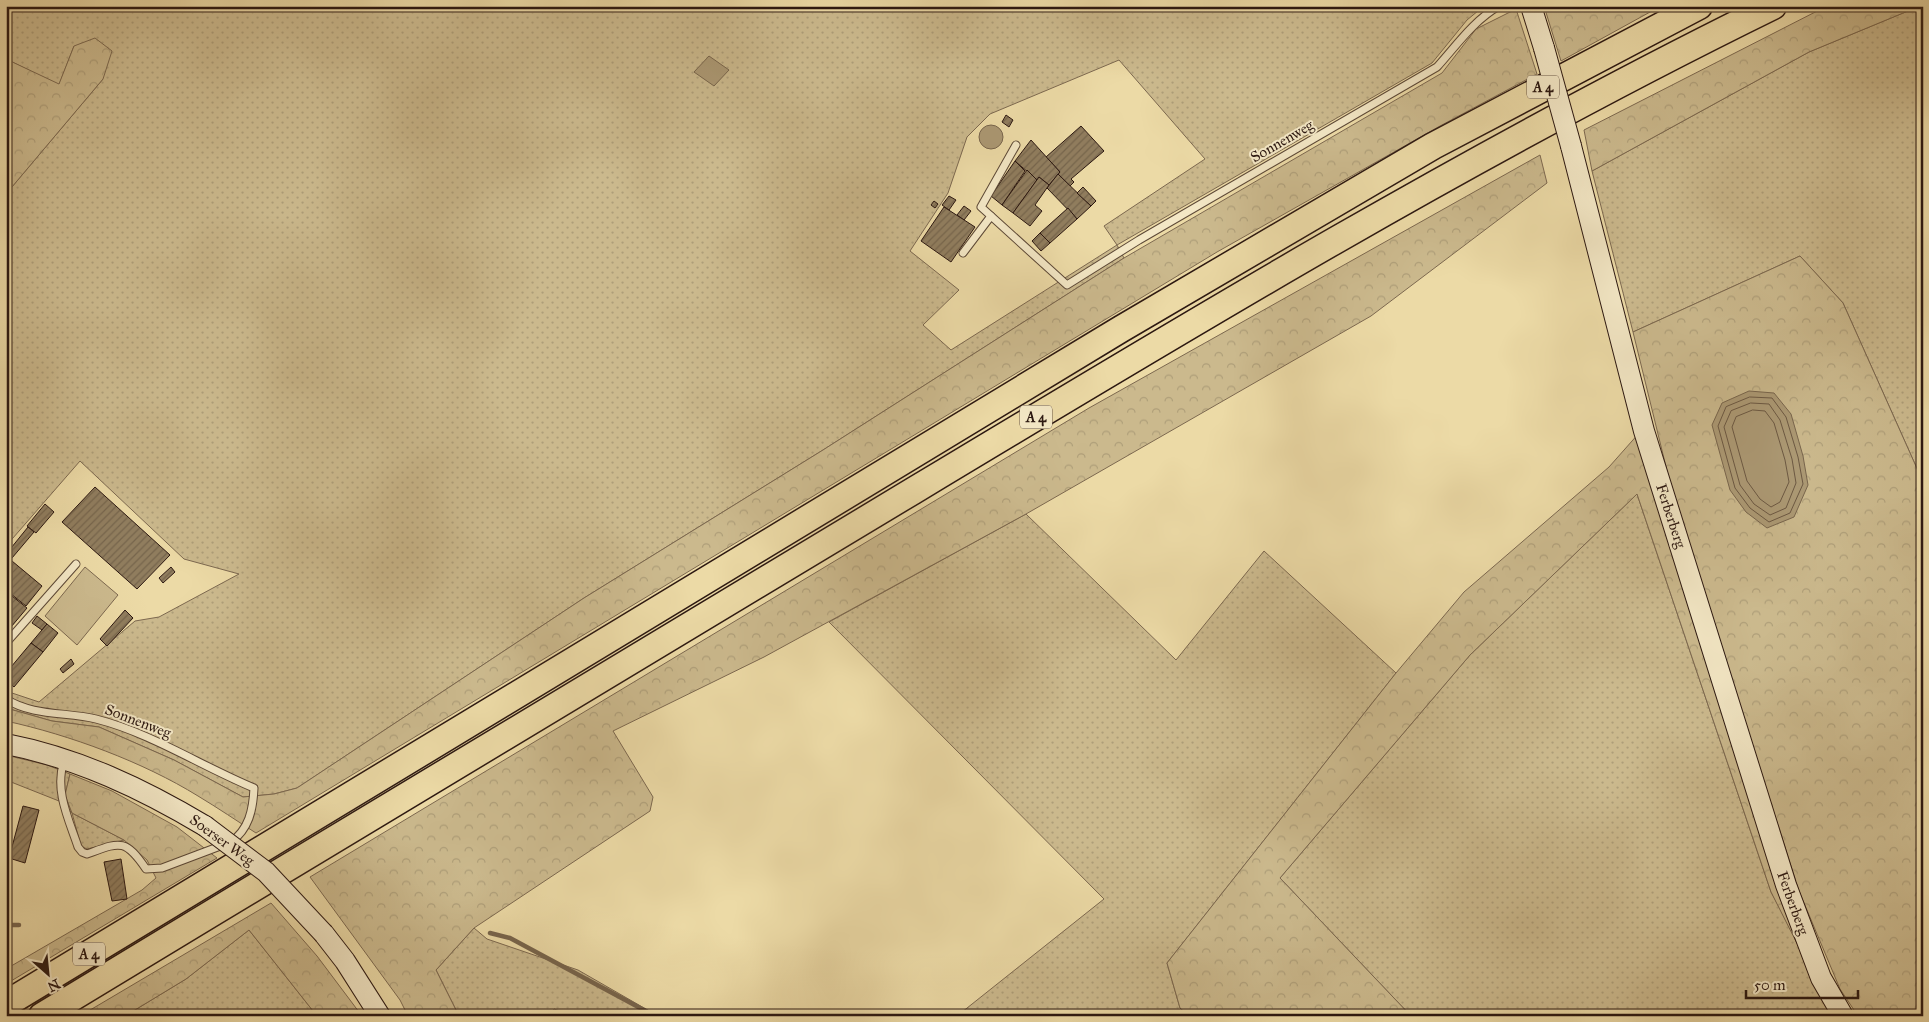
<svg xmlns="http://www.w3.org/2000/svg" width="1929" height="1022" font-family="'IM FELL Great Primer',serif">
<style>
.grass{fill:url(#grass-dots);stroke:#7c684f;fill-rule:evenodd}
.forest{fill:url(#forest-crowns);stroke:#7c684f}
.park{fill:#cbb98d;stroke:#7c684f}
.water{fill:#ab9873;stroke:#78654c}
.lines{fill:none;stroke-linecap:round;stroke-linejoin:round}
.shore{stroke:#6c5842;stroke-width:1}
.stream{stroke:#78654c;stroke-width:4.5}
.building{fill:url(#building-hatch);stroke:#2c1811}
.lane-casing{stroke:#5c4836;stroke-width:9}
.secondary-casing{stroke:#2c1811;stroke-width:22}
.highway-casing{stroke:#2c1811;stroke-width:29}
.lane{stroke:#f3e7c5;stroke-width:7}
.secondary{stroke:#f3e7c5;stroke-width:20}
.highway{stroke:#ecdaa6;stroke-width:26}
.secondary-bridge-casing{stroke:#2c1811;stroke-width:22;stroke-linecap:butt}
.secondary-bridge{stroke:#f3e7c5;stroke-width:20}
.labels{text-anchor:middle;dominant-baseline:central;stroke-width:4;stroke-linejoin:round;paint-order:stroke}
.shield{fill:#f3e7c5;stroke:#685647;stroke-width:1}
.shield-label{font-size:14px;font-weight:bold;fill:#2c1811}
.street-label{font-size:15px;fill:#2c1811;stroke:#f3e7c5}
</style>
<defs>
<pattern id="grass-dots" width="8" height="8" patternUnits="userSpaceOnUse" patternTransform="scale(1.25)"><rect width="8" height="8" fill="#cbb98d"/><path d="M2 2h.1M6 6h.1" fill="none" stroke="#ae9e79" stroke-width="1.8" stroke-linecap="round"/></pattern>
<pattern id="forest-crowns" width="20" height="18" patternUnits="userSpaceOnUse" patternTransform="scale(1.25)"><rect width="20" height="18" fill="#cbb98d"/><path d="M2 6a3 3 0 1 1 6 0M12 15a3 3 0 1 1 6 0" fill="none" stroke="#ae9e79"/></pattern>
<pattern id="building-hatch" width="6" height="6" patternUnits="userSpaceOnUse" patternTransform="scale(1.25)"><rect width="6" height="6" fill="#907d5e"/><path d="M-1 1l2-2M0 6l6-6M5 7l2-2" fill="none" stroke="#76654c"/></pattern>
</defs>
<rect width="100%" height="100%" fill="#ecdaa6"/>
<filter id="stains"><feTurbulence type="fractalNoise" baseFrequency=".004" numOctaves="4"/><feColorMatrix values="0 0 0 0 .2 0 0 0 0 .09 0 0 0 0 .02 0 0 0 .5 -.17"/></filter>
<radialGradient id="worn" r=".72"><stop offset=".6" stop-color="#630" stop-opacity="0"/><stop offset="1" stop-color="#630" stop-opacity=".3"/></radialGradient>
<!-- grass -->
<g class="grass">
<path d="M6,6H1484L1467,20L1432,63L1117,245L1124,258L823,450L584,598L297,788L274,794L243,797L174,760L99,727L52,721L6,708V691L39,702L135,621L159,617L239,574L184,559L80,461L6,546V194L103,79L74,46L59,85L6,59ZM1119,60L1205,159L1104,226L1117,245L951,350L923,325L959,290L910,251L948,193L967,137L990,114Z"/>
<path d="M1920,6H1923V482L1843,303L1800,256L1633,332L1592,171L1809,52Z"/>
<path d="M1637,494L1771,892L1839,1016H1411L1280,878L1470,655Z"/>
<path d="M1026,514L1176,660L1264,551L1396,673L1167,963L1180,1008L1189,1016H957L1104,899L829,622Z"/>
<path d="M6,755L47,765L70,774L65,795L72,813L124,840L87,849L81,846L72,813L59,801L6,780Z"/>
<path d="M474,928L487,939L578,970L658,1016H573L554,1009L550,1016H459L436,970Z"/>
<path d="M249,930L317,1016H125L186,979Z"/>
</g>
<!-- forest -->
<g class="forest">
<path d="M1544,6H1661L1561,61Z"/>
<path d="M1827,6H1920L1809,52L1592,171L1584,130Z"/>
<path d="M1516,9L1537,74L1440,126L1217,252L256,833C237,821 218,808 198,796C143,762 70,735 6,721V708L52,721L99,727L174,760L243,797L274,794L297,788L584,598L823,450L1124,258L1442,73L1476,29Z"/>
<path d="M95,38L112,51L103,79L6,194V59L59,84L74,46Z"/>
<path d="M1540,155L1547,183L1371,316L1026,514L764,657L613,731L653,797L650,811L474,928L436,970L459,1016H408L400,1000L310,877L1089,408Z"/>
<path d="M1800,256L1843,303L1923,482V1005L1912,1016H1858L1840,989L1799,891L1741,710L1670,483L1633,332Z"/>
<path d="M1640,432L1816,981L1771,892L1637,494L1470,655L1280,878L1411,1016H1189L1180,1008L1167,963L1396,673L1464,592L1609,467Z"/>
<path d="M70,774L112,791L177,827L217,858L6,984V969L142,890L156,878L147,860L124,840L72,813L65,795Z"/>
<path d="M271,903L317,956L362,1016H317L249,930L186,979L125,1016H80Z"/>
</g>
<!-- park -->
<path class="park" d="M85,567L118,595L77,645L45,616Z"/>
<!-- water -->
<g class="water">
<path d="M709,56L729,70L714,86L694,72Z"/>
<circle cx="991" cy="137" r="12"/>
<path d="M1749,391L1774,393L1791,414L1803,456L1808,485L1794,517L1767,528L1746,512L1730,490L1712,425L1722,403Z"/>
</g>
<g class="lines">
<!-- shore -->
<g class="shore">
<path d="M1750,397L1772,398L1786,417L1798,457L1803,484L1790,513L1769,522L1750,508L1735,488L1718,426L1726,407Z"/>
<path d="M1751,403L1769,404L1780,420L1792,459L1796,483L1786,508L1770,515L1754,504L1740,485L1724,427L1731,411Z"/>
<path d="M1753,410L1765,411L1774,423L1785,460L1789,482L1780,502L1771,507L1760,499L1747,481L1732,427L1736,417Z"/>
</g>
<!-- stream -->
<g class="stream">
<path d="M6,920L11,925H19"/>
<path d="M490,933L510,938L655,1016"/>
</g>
</g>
<!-- building -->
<g class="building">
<path d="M1006,115L1013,120L1009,127L1002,122Z"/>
<path d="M1081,126L1104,151L1071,179L1074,182L1070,186L1058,174L1060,172L1046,157Z"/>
<path d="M1031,140L1060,172L1049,185L1039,177L1037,180L1015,161Z"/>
<path d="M1015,161L1025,171L1002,205L991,196Z"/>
<path d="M1027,170L1037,180L1013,213L1002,205Z"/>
<path d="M1058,174L1091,206L1077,219L1047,188Z"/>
<path d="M1039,177L1049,185L1035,205L1042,211L1030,226L1013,213Z"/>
<path d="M1083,187L1096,201L1091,206L1077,193Z"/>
<path d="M949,196L956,200L949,210L942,205Z"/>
<path d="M934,201L938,204L935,208L931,205Z"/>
<path d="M964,206L971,211L964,220L957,215Z"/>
<path d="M944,207L975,227L951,262L921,241Z"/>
<path d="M1068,208L1077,219L1050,243L1040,233Z"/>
<path d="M1040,233L1050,243L1041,251L1032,241Z"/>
<path d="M95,487L170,555L137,589L62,522Z"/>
<path d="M45,504L54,512L36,533L27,526Z"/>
<path d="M28,527L34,532L12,558L7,553Z"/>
<path d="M6,556L42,586L26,606L6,590Z"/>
<path d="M171,567L175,572L163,583L159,578Z"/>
<path d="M12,596L27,608L6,633V602Z"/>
<path d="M125,610L133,618L107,646L100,639Z"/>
<path d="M37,616L47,624L42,630L32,623Z"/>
<path d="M47,624L58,633L43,652L31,643Z"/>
<path d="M31,643L43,652L14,687L6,680V673Z"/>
<path d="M71,659L74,664L63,673L60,669Z"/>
<path d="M8,792L11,808L6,809V793Z"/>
<path d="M23,806L39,810L25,863L9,858Z"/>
<path d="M121,859L127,899L112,901L104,862Z"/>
</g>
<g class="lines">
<!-- lane casing -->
<g class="lane-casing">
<g id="lane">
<path d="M991,216L981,207L1016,145"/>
<path d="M963,253L991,216L1067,285L1139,240L1437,67C1456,46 1474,20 1499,6"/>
<path d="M6,643L76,564"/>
<path d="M6,699C32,716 67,712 96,719C151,733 201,766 254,788C253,810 249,829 231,842L162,868L146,869C125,838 120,842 87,854L82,852L78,847C69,820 54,790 64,761"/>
</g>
</g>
<!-- secondary casing -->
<g class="secondary-casing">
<g id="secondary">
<path d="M1531,6L1544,48"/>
<path d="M1571,146L1644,431L1786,885L1821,978L1843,1016"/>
<path d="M6,744C78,758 143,789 205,826"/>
<path d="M324,934L345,961L380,1016"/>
</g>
</g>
<!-- highway casing -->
<g class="highway-casing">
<g id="highway">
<path d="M6,1004L1121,329L1433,146L1699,6"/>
<path d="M42,1016C332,840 623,665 913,491C1195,321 1477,151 1773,6"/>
</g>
</g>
<!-- lane -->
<use href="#lane" class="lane"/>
<!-- secondary -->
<use href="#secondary" class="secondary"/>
<!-- highway -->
<use href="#highway" class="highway"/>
<!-- secondary-bridge casing -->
<g class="secondary-bridge-casing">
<g id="secondary-bridge">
<path d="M1544,48L1571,146"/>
<path d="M205,826L266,872L324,934"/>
</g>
</g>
<!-- secondary-bridge -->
<use href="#secondary-bridge" class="secondary-bridge"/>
</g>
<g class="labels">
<!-- shield labels -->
<g class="shield">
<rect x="1527" y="75.5" width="32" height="23" rx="4"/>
<rect x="1020" y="405.5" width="32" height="23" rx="4"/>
<rect x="73" y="942.5" width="32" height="23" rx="4"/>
</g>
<g class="shield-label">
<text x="1543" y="87">A 4</text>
<text x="1036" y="417">A 4</text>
<text x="89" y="954">A 4</text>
</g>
<!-- street labels -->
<g class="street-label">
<text transform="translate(1282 141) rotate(-30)">Sonnenweg</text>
<text transform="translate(1671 516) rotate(72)">Ferberberg</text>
<text transform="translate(138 721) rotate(21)">Sonnenweg</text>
<text transform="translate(222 840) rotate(36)">Soerser Weg</text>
<text transform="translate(1793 903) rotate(70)">Ferberberg</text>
</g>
</g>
<!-- margin -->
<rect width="1929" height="1022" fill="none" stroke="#ecdaa6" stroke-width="25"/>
<rect x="8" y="8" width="1914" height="1007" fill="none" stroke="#2c1811" stroke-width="2.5"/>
<rect x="12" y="12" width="1904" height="997" fill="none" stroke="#2c1811"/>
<!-- north arrow -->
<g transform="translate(48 974) rotate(153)" stroke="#f3e7c5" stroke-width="4" paint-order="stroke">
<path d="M0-4L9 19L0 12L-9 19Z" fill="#2c1811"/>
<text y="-8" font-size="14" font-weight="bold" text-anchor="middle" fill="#2c1811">N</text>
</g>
<!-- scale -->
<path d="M1746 990v8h112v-8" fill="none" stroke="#2c1811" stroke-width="2.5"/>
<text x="1754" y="990" font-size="15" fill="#2c1811" stroke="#f3e7c5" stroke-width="4" paint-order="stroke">50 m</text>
<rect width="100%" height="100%" filter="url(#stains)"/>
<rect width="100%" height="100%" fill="url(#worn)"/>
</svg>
